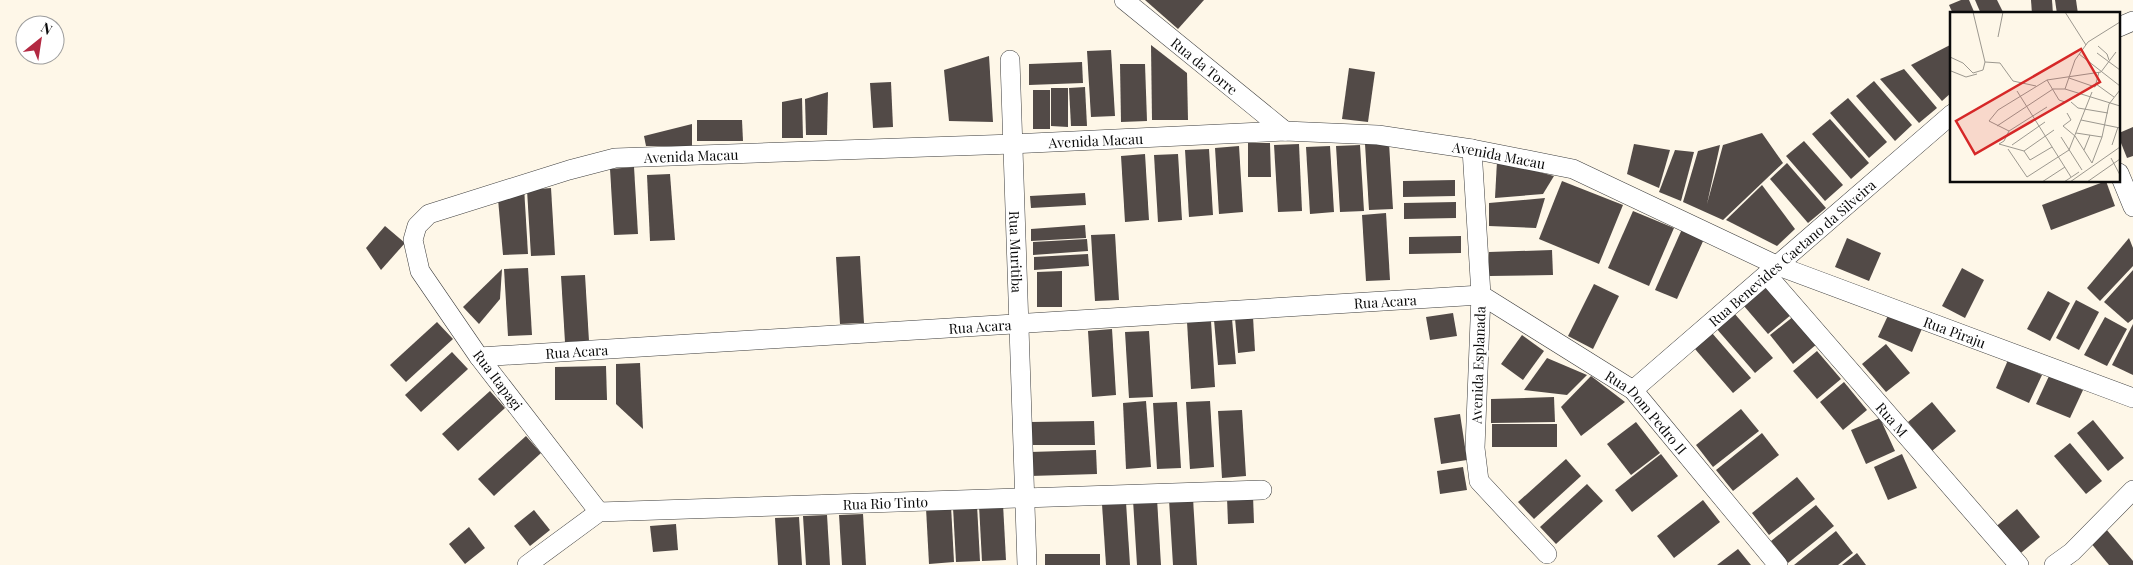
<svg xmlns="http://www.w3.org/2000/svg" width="2133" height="565" font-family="'Playfair Display',serif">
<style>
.building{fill:#524a47}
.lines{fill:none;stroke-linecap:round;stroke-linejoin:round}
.street-casing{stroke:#3d3d3d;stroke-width:20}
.street{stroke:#fff;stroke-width:19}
.labels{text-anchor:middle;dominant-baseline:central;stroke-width:5;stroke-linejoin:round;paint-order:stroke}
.street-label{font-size:14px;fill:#0a0a0a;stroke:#fff}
.inset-road{fill:none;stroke:#9c988f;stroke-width:1}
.view{fill:#d62828;fill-opacity:0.15;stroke:#d62828;stroke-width:2.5}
.inset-edge{fill:none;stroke:#0a0a0a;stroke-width:2.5}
</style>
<rect width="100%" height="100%" fill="#fef7e8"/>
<!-- building -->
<g class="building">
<path d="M1145,0H1204L1178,29Z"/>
<path d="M1961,0H1969L1975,14H1953L1949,5Z"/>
<path d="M1975,0H1997L2004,14H1981Z"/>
<path d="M2031,0H2052L2053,14H2032Z"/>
<path d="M2055,0H2076L2078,14H2057Z"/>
<path d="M1952,44V92L1942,101L1911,65Z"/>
<path d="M1151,45L1187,73L1188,120H1152Z"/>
<path d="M1111,50L1115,116L1091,117L1087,51Z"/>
<path d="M989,56L993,122L949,121L944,70Z"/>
<path d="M1082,62L1083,83L1029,85V64Z"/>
<path d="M1120,64H1145L1147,121L1121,122Z"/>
<path d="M1349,68L1375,72L1368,122L1342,119Z"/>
<path d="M1904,69L1937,108L1919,123L1880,79Z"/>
<path d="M1874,81L1912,125L1895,141L1856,96Z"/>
<path d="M891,82L893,127L873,128L870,83Z"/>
<path d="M1085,87L1087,126H1071L1069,88Z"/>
<path d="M1051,88H1068V127L1051,126Z"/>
<rect x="1033" y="90" width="17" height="39"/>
<path d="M828,92L827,135H806L805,99Z"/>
<path d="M802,98L803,138H782V102Z"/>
<path d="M1848,98L1887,142L1869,158L1830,113Z"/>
<path d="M1830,119L1869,163L1851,179L1812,134Z"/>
<path d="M697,120H742L743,141H697Z"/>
<path d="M692,124V146H646L644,136Z"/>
<path d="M2133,127V156L2127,158L2119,138V133Z"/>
<path d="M1762,133L1783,163L1723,220L1683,202L1698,151L1720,145L1707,204L1723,145Z"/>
<path d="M1804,141L1843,185L1825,201L1786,156Z"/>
<path d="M1248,143H1270L1271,177H1248Z"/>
<path d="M1389,143L1393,209L1369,210L1365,144Z"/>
<path d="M1299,144L1302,211L1278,212L1274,145Z"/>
<path d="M1634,144L1670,150L1659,188L1627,174Z"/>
<path d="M1360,145L1364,211L1340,212L1336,146Z"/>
<path d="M1239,146L1243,212L1219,214L1215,148Z"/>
<path d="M1330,146L1334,212L1310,214L1306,147Z"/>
<path d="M1209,149L1213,215L1189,217L1185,150Z"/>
<path d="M1675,150L1694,152L1681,201L1659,192Z"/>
<path d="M1145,154L1149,220L1125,222L1121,156Z"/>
<path d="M1178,154L1182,220L1158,222L1154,155Z"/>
<path d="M1497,161L1554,176L1543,194L1495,198Z"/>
<path d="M1787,163L1826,208L1808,223L1770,179Z"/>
<path d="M634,167L638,234L614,235L610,169Z"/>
<path d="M670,174L675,240L650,241L647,175Z"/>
<path d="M1455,180V196L1403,197V181Z"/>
<path d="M1562,181L1623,205L1599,264L1539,239Z"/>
<path d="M2106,181L2115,206L2051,230L2042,205Z"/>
<path d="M1762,185L1795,229L1777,246L1726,220Z"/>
<path d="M524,187L528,254L503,255L498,199Z"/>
<path d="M551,188L555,255L531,256L527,190Z"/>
<path d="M1085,193L1086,205L1031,208L1030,196Z"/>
<path d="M1545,198L1536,228L1489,226V203Z"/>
<path d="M1456,202V218L1404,219V203Z"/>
<path d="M1633,211L1674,228L1649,286L1608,268Z"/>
<path d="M1386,213L1390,280L1366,281L1362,215Z"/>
<path d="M1085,225L1086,238L1031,241V229Z"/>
<path d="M385,226L405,243L381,270L366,248Z"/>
<path d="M1682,229L1704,239L1677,299L1655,290Z"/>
<path d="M1115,234L1119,300L1095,301L1091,235Z"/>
<path d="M1461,236V253L1409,254V237Z"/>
<path d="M1847,238L1881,253L1869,281L1835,267Z"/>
<path d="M2129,238L2133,248V266L2100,301L2087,288Z"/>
<path d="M1087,239L1088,251L1033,255V242Z"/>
<path d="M1552,250L1553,275L1489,276V252Z"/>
<path d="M1088,254L1089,266L1034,270V257Z"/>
<path d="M860,256L864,323L840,324L836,257Z"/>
<path d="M528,268L532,335L508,336L504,269Z"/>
<path d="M1962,268L1984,280L1965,318L1942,306Z"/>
<path d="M502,269L500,299L479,324L463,307Z"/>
<path d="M2133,270V319L2128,323L2104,302Z"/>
<path d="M1062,271V307H1037V272Z"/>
<path d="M585,275L589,341L565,342L561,276Z"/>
<path d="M1594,284L1619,296L1593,349L1568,336Z"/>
<path d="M1768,286L1792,314L1768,334L1744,306Z"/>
<path d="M2048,291L2070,303L2050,341L2027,329Z"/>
<path d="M2076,300L2099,312L2079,350L2056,338Z"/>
<path d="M1891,309L1924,324L1912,352L1878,337Z"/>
<path d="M1453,313L1457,336L1430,340L1426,317Z"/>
<path d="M1734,313L1773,358L1755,373L1716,328Z"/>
<path d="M1794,316L1817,344L1793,364L1770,335Z"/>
<path d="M1253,317L1255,351L1238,353L1235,318Z"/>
<path d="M2105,317L2127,329L2107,366L2084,355Z"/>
<path d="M1232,319L1236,364L1218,365L1214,320Z"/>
<path d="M1211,321L1215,387L1191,389L1187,322Z"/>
<path d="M437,322L453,339L406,382L390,365Z"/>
<path d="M2133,324V375L2112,365Z"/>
<path d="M1112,329L1116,395L1092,397L1088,331Z"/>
<path d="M1149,331L1153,397L1129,398L1125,332Z"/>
<path d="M1712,333L1751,378L1733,393L1695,349Z"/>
<path d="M1522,335L1544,351L1523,380L1501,364Z"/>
<path d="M1886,344L1910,373L1886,392L1862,364Z"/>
<path d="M1817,351L1841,379L1817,399L1793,371Z"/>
<path d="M452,352L468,369L421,412L405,395Z"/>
<path d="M1547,358L1587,375L1567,395L1524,390Z"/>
<path d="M2008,360L2042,375L2029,403L1996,388Z"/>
<path d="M640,363L643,429L616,404V364Z"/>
<path d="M606,366L607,400H555V367Z"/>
<path d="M1591,376L1625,402L1581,436L1561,407Z"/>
<path d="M2049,376L2083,390L2070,418L2036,404Z"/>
<path d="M1844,382L1867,410L1843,430L1820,402Z"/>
<path d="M490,391L505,408L458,451L442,434Z"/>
<path d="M1554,397L1555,422L1491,423V399Z"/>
<path d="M1146,401L1151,467L1126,469L1123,403Z"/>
<path d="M1210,401L1214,467L1190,469L1186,402Z"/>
<path d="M1177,402L1181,468L1157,469L1153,403Z"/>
<path d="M1932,402L1956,431L1932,451L1908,422Z"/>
<path d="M1741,409L1759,431L1713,467L1696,445Z"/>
<path d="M1242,410L1246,476L1222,478L1218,411Z"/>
<path d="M1460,414L1467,460L1441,464L1434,418Z"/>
<path d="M1880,418L1895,451L1866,464L1851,430Z"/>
<path d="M2093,420L2124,458L2108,471L2077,433Z"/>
<path d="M1094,421L1095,445H1031L1030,422Z"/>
<path d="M1636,422L1660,453L1631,475L1607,444Z"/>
<rect x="1492" y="424" width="65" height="23"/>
<path d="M1762,433L1779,455L1733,491L1716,470Z"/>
<path d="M526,436L541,453L494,496L478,479Z"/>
<path d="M2070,443L2102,481L2086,494L2054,456Z"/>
<path d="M1096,450L1097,474L1030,476V452Z"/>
<path d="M1661,454L1678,476L1632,512L1615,490Z"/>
<path d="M1902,454L1917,488L1888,500L1874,467Z"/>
<path d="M1566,459L1581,476L1534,519L1518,502Z"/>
<path d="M1463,467L1467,490L1440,494L1437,471Z"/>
<path d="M1797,477L1815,499L1769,535L1752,513Z"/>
<path d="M1587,484L1603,501L1556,544L1540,527Z"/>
<path d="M1253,496L1254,523L1228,524L1227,497Z"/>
<path d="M1193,498L1197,565H1173L1169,500Z"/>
<path d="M1157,499L1161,565H1137L1133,500Z"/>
<path d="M1703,500L1720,522L1674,558L1657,536Z"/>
<path d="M1126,502L1130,565H1106L1102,504Z"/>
<path d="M1003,504L1006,560L982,561L979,505Z"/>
<path d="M977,505L980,561L956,562L953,507Z"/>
<path d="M1816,505L1834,526L1788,563L1771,541Z"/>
<path d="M951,506L954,562L929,564L926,508Z"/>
<path d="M2017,509L2040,537L2016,557L1993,529Z"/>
<path d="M534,510L550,530L530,546L514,526Z"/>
<path d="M863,514L866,565H842L839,515Z"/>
<path d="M827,515L830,565H806L803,516Z"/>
<path d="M799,517L802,565H778L775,518Z"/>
<path d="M676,524L678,550L653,552L650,526Z"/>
<path d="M469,527L485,548L465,564L449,544Z"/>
<path d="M2106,529L2133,561V565H2109L2090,542Z"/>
<path d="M1836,531L1853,553L1838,565H1794Z"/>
<path d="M1738,549L1751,565H1717Z"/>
<path d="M1857,553L1866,565H1842Z"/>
<rect x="1045" y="554" width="55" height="11"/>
</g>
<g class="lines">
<!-- street casing -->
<g class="street-casing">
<g id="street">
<path id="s1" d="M1124,0L1285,131"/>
<path d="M2119,27L2133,21"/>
<path id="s2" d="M1010,60L1027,565"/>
<path d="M1472,149L1481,295L1475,448L1479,481L1547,554"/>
<path d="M2119,173L2133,207"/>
<path id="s3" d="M1767,275L2019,565"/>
<path id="s4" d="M479,357L1481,295L1633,390L1778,565"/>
<path id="s5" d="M1633,390L1952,114"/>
<path id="s6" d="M599,512L479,357L420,271L413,240L417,226L429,214L569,170L615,158L1013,144L1285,131L1378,135L1472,149L1573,169L1776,265L2133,398"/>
<path id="s7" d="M527,565L599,512L1262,490"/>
<path d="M2054,565L2072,552L2133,490"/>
</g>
</g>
<!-- street -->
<use href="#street" class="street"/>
</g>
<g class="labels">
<!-- street labels -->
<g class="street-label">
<text stroke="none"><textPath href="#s1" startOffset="104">Rua da Torre</textPath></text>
<text stroke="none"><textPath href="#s6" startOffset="1039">Avenida Macau</textPath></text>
<text stroke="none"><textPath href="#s6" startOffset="1444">Avenida Macau</textPath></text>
<text stroke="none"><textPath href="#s6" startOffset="634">Avenida Macau</textPath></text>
<text stroke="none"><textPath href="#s5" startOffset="210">Rua Benevides Caetano da Silveira</textPath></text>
<text stroke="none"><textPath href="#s2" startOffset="192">Rua Muritiba</textPath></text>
<text stroke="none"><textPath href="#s4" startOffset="908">Rua Acara</textPath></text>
<text stroke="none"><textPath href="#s4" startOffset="502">Rua Acara</textPath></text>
<text stroke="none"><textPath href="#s6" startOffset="1935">Rua Piraju</textPath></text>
<text stroke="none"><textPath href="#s4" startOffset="98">Rua Acara</textPath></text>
<text transform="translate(1478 365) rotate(-88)">Avenida Esplanada</text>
<text transform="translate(498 380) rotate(53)">Rua Itapagi</text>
<text stroke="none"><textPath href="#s4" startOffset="1208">Rua Dom Pedro II</textPath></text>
<text stroke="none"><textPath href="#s3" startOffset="191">Rua M</textPath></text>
<text stroke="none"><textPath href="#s7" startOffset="376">Rua Rio Tinto</textPath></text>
</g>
</g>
<!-- overview -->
<g transform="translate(1950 12)">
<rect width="170" height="170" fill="#fef7e8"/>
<path class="inset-road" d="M115,0L136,33M48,25L53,0M148,34L157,42L159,48M147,41L170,58M129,42L170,74M0,45L13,51L23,61L33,58L35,50L23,0M35,50L50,51L63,69L86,74M1,59L16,65L27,62M119,66L145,75L149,60M97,68L109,88L115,90M146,72L164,85M115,77L125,48L138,30L170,10M67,79L121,165M121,90L128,96L158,101M97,95L59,119L54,129L49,132L74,139L104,118M117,101L121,108L113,114L125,124L142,151M131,108L170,116M47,114L103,77H115L170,94M59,119L39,109L48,98L97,68L151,60L166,40M126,121L152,125M111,125L132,158M62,133L95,110M162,133L168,115M58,137L77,165L119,138M119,138L142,80M134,138L140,123M74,139L80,148L102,135M161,146L170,163M142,151L152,125L159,92L170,78M92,170L115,155M114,170L129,160M120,170L170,135M137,170L170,147"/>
<path class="view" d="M131,37L150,70L25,142L6,109Z"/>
<rect width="170" height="170" class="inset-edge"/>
</g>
<!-- north arrow -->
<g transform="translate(40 40) rotate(30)"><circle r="24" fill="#ffffff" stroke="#9d9d9d"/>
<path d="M0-4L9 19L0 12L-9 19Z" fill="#b32942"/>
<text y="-8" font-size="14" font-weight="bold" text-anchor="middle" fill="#0a0a0a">N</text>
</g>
</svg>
